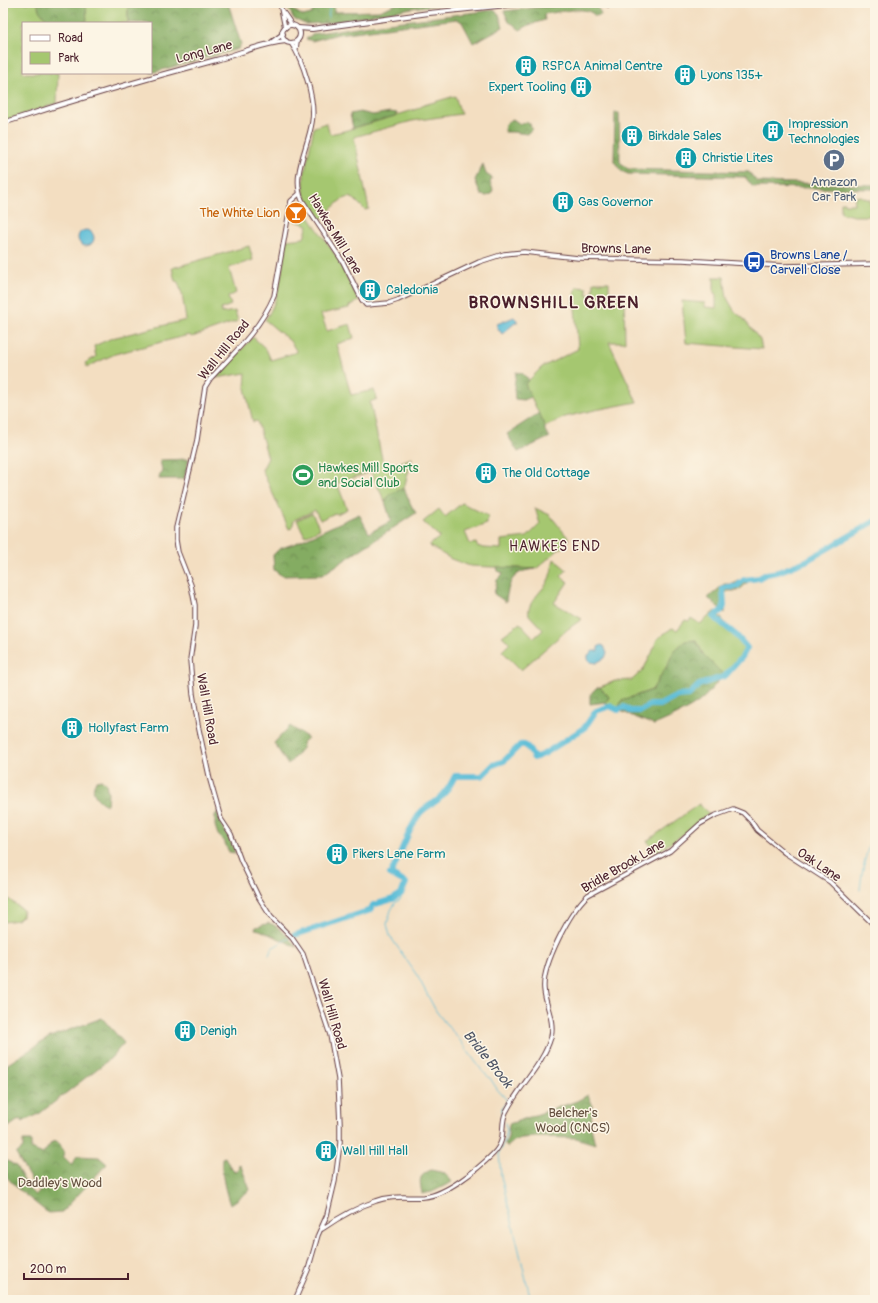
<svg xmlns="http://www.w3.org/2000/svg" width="878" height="1303" font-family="Pangolin,sans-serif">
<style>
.green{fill:#a5c770;stroke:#78734e}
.forest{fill:url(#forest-crowns);stroke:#676646}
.water{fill:#59bcd7;stroke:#526e81}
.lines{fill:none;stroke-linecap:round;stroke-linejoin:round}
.stream{stroke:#59bcd7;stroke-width:1}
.river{stroke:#59bcd7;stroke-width:6}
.tertiary-casing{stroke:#633c42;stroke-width:5.5}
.secondary-casing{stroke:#633c42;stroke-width:6}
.tertiary{stroke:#fff;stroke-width:3.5}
.secondary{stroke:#fff;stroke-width:4}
.labels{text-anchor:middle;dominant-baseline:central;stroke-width:3;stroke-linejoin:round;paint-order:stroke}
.street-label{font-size:13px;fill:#4a1f2b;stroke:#fcf5e5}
.culture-label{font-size:13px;fill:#0d838f;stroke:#fcf5e5;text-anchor:start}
.service-label{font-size:13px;fill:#4e5e75;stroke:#fcf5e5}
.food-label{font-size:13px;fill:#c56008;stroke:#fcf5e5;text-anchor:end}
.transit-label{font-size:13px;fill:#164399;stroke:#fcf5e5;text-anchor:start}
.leisure-label{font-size:13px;fill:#27864d;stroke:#fcf5e5;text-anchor:start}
.park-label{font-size:13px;fill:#655140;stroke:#fcf5e5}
.neighbourhood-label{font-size:14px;letter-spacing:1px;fill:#4a1f2b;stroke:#fcf5e5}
.water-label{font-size:14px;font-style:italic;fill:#4f5667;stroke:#fcf5e5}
.district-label{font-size:17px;font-weight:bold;letter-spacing:1px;fill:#4a1f2b;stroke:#fcf5e5}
</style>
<defs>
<pattern id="forest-crowns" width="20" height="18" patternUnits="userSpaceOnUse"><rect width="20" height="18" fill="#84ac62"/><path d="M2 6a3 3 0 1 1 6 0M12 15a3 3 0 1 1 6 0" fill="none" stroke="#6e8b51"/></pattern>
</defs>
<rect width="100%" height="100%" fill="#fcf5e5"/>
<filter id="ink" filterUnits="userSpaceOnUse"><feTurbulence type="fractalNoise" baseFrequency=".025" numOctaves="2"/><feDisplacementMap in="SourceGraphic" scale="8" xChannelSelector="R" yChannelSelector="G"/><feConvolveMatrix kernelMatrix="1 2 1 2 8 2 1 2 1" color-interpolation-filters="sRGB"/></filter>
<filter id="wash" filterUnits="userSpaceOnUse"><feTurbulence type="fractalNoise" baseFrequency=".012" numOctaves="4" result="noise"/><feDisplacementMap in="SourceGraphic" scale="16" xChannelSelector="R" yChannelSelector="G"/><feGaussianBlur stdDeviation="0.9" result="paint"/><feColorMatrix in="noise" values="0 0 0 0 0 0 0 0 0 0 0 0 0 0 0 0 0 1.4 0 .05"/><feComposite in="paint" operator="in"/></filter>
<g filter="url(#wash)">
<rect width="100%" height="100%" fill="#f3dec1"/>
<!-- green -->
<g class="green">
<path d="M3,3H128V23H23V73H58L57,103L3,121Z"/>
<path d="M455,96L461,114L412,121L354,137L369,209L365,210L354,199L349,197L341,200L331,209L326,216L319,220L304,194V176L314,127L326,123L330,134L344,131L417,109L424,105Z"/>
<path d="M860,196L867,199H870V204H873V216H854L841,213V202H844V204H854L855,197Z"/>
<path d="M295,203L300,204V206L302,207L337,257L359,301L349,306V308L321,314L327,331L350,324L354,338L337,344L351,395L374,390L377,399L370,402L384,468L412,458L404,488L390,494L385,502L371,472L337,483L347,509L337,514L335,513L320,520L315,510L294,520L292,528L289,529L262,470L268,458L257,421L253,422L245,388L246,373L216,378L253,337L266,349L271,360L297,352L290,341L265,320C281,298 282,266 286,240L304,238L308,225L295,221V219L291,217Z"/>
<path d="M249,246L253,260L229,268L236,293L228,297L231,305L221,309L222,313L235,311L238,321L192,337L189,335L115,354L87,367L85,363L96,357L94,346L112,338L186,320L182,294L178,282L175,281L172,268Z"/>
<path d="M714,277H724L727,298L735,312L743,318L760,340L762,349L686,343L682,301L705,303V307L716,308V294L714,293Z"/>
<path d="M594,282H609V296H624L625,342H609L637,402L595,410L565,417L545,427L525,384L542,367L578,349L575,308L572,304L577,287L587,288V295L593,294Z"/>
<path d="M462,503L488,516L487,522V524L465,532L470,544L476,543L477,546L484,548L501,549V540L527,537L540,524L535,508L550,515L569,539L565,544L536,569L470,566L451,559L431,547L429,545L440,537L423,522L439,509L445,517Z"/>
<path d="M312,513L320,529L305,536L297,520Z"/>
<path d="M554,559L567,570L561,576L568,582L554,603L582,619L568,629L521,670L502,651L510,643L502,636L520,623L534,638L543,630L529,615C526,604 541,592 547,583C551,576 552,567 554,559Z"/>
<path d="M715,611L747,648L742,657L725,676L703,654L696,640L674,651L667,666L652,690L621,701L618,710L610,706L606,702L609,697L600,687L615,681L632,680L643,670L652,653L657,639L672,628L677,630L685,620L689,621L691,618L700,624Z"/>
<path d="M699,804L709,814L687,832L657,852L647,841Z"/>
<path d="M3,895L23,910L22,916L18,920L3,922Z"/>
</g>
<!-- forest -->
<g class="forest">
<path d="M38,3H86L87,23H49C45,15 37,13 38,3Z"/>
<path d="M128,3H228L241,44L238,49L151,73V23H128Z"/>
<path d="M318,3H335L334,12L379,11L399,3H471L418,7L327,23L305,24L294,19L287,6L303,16L311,14Z"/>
<path d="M579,3C589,5 599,4 601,15L595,16C587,4 557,13 544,14L545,20L529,25L520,30L513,24L509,22L504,11Z"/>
<path d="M494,10L499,14L503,27L473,43L462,22L457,19L338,34L312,41L306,39L313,34L363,26Z"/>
<path d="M360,112L373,115L390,112L397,113L395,116L353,128L350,114Z"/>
<path d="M615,113H619L620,162L628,169L749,172L757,182L875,185V189L755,187L752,186L745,177L628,174L621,171L614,161Z"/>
<path d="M513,119L520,124L527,122L530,124L532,129L527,134L513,132H505C503,126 506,124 510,120Z"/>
<path d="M483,164L486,174L492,178L490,183L493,189L492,193L487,196L481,195L475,180Z"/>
<path d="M516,372L522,373L529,380L525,384L531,397L524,400L515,399L514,388Z"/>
<path d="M539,413L545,427V431L550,437L518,452L507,434Z"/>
<path d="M189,459L184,479H159L160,474L162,470L160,460Z"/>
<path d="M404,488L411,505L416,513L322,575L282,576L274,570L273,555L279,549L296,543L359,514L369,533L391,521L385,502L390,494Z"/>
<path d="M497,567L536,569C531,570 523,570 518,574C509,579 507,593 506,602L494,594L497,580L502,575L503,573L498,571Z"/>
<path d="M747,577L748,582L738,591H728L725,594V613L708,598L724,584H733Z"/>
<path d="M696,640L703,654L725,676C715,682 710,693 701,700C691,709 666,720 654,725L618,710L621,701L652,690L667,666L674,651L685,641Z"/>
<path d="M600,687L609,697L606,702L590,704V695L596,688Z"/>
<path d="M290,726L308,738L302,743L303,747L288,765L274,743Z"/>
<path d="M101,780L106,783L108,794L107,805C97,801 89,791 96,781Z"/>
<path d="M217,812C221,827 231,838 235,853L229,852L224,841L218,835L215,826V816Z"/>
<path d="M269,923C280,926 289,939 297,947L260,930L255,929L256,927Z"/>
<path d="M102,1018L124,1043L111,1058L39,1114L22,1122L20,1119L3,1131V1067L50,1037Z"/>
<path d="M588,1095L592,1104L591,1127L595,1144L576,1138L537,1137L522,1138L514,1141L507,1147L505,1145L508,1137L509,1124L577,1101Z"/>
<path d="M23,1141H31V1149L43,1154L52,1142L57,1141L64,1152L63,1156L71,1165L77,1156L99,1157L107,1164L62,1212L48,1213L19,1190L4,1174L3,1175V1155L6,1160L16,1166L28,1188L35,1195L40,1192L32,1182L16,1154L23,1148Z"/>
<path d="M225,1157L230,1167L235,1172L238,1170L239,1164L241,1166L250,1190L230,1205C225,1190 221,1174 222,1158Z"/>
<path d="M431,1170L445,1173L452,1182L432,1192L422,1194C420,1181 417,1176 431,1170Z"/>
</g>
<!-- water -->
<g class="water">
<circle cx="86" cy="238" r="8"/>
<path d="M514,317L517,320V323H515L502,334L497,327V324Z"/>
<path d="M601,645L604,646L607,653L605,658L596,663L590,662L588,659V655L593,651H598V647Z"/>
</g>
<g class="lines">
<!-- stream -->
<g class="stream">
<path d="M328,19L330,3"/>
<path d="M872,425L875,427"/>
<path d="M860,890C862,867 868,847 875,825"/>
<path d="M401,894L400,900L396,902L391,910L387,924L390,936L418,977L436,1011L449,1028L456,1035L483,1072L490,1078L497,1089L506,1099L507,1101L502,1108L501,1118L502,1121"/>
<path d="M269,955L272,948L289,938"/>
<path d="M505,1123L507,1130L504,1142L499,1152L501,1176L531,1300"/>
</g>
<!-- river -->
<g class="river">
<path d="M392,871C402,852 407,831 420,813C426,806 434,804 440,798C447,792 451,784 455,776H482L493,765L504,761L520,745C529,743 529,752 534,758L544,754L578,732L585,727L596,711L610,706L618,710L624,707L630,711H640L650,705H660L677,696L689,695L699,685L725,676L742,657L747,648L736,635L714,617L723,609L724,606L723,589L727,587H736L744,580L759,578L766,574L778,572L806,561L875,521"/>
<path d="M295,935L371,910L373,905L393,899L401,894L406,883L390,874"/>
</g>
</g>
</g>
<g filter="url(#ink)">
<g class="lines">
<!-- tertiary casing -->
<g class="tertiary-casing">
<g id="tertiary">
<path d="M280,3L285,28"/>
<path d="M283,12L292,25"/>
<path d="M291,43C303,60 316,101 312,122C308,148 291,175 302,200L343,262L362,300L366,305L389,303L398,300L479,262L504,254L524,252L578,258L683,260L784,266L875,264"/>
<path d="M296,49L297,41"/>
<path d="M322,1229C338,1218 357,1207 376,1201C391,1195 408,1198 424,1197C446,1195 478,1169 493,1154C508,1139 499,1126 506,1112C519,1086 543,1065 551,1037C555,1020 545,1005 544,989C542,965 570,911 588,895L670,851L700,824L714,816L733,809L743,813L751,821L757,830L785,853L830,882L875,926"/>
<path d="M295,1300L308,1270L318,1235L327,1215L335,1181L340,1143V1124L338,1079L330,1035L303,954L292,938L271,917L259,898L241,861L231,834L221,819L210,780L198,725L193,694L190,660L195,626V605L191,585L178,552L176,540V528L197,440L205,387L210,379C234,353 260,329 274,296L291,201L299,194"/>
</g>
</g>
<!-- secondary casing -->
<g class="secondary-casing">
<g id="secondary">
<path d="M603,3L611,5L616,3"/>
<circle cx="291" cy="34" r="9"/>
<path d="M298,28L312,29L429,13L526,3"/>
<path d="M272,42L283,34"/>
<path d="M3,123C73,100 144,79 216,60C239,54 262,43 286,41"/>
</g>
</g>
<!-- tertiary -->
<use href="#tertiary" class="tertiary"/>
<!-- secondary -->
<use href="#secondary" class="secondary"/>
</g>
</g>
<!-- icons -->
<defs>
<g id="building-disc" transform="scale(1.15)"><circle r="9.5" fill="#0f9aa8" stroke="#fcf5e5"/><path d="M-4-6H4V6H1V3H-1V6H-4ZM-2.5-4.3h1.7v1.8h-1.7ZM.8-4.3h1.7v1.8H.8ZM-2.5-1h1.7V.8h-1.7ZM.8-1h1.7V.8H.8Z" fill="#fff"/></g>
<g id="parking-disc" transform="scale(1.15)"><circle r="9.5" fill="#5c6f8a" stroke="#fcf5e5"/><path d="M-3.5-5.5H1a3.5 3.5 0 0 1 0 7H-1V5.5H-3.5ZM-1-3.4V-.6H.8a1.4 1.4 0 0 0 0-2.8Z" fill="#fff"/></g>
<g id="bar-disc" transform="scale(1.15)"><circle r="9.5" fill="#e8710a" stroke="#fcf5e5"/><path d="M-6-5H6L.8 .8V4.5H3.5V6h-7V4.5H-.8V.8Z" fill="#fff"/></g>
<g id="bus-disc" transform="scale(1.15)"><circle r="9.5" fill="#1a4fb4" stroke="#fcf5e5"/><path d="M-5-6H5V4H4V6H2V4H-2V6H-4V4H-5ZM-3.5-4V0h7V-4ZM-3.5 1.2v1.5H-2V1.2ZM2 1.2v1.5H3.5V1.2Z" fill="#fff"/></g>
<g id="stadium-disc" transform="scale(1.15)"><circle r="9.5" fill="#2e9e5b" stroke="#fcf5e5"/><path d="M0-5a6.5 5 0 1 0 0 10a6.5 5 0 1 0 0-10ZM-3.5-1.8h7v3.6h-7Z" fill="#fff"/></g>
</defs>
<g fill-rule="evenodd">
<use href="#building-disc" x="526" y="66"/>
<use href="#building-disc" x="685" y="75"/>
<use href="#building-disc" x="581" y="87"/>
<use href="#building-disc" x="773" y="131"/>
<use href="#building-disc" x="632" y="136"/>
<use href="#building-disc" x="686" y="158"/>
<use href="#parking-disc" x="834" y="160"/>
<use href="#building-disc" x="563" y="202"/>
<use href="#bar-disc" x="296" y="213"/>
<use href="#bus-disc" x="754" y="262"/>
<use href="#building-disc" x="370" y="290"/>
<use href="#building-disc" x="486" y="473"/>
<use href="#stadium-disc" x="303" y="475"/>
<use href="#building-disc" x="72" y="728"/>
<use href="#building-disc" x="337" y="854"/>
<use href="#building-disc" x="185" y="1031"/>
<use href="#building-disc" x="326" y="1151"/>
</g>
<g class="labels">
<!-- street labels -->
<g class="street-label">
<text transform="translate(204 52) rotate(-15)">Long Lane</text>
<text transform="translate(335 234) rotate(59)">Hawkes Mill Lane</text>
<text transform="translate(616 249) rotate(1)">Browns Lane</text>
<text transform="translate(224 350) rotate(-51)">Wall Hill Road</text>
<text transform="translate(207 709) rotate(80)">Wall Hill Road</text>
<text transform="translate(819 865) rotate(34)">Oak Lane</text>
<text transform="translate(623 866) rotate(-30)">Bridle Brook Lane</text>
<text transform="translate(332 1014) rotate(74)">Wall Hill Road</text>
</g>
<!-- culture labels -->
<g class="culture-label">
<text x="542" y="66">RSPCA Animal Centre</text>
<text x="700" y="75">Lyons 135+</text>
<text x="566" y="87" text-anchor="end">Expert Tooling</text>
<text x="788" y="124">Impression<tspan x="788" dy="15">Technologies</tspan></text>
<text x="648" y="136">Birkdale Sales</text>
<text x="702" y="158">Christie Lites</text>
<text x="578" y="202">Gas Governor</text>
<text x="386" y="290">Caledonia</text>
<text x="502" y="473">The Old Cottage</text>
<text x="88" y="728">Hollyfast Farm</text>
<text x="352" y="854">Pikers Lane Farm</text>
<text x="200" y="1031">Denigh</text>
<text x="342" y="1151">Wall Hill Hall</text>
</g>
<!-- service labels -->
<g class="service-label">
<text x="834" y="182">Amazon<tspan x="834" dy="15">Car Park</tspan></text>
</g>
<!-- food labels -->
<g class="food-label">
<text x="280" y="213">The White Lion</text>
</g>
<!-- transit labels -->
<g class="transit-label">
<text x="770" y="255">Browns Lane /<tspan x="770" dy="15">Carvell Close</tspan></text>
</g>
<!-- leisure labels -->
<g class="leisure-label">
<text x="318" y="468">Hawkes Mill Sports<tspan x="318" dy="15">and Social Club</tspan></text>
</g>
<!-- park labels -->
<g class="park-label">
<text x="573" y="1113">Belcher's<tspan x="573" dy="15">Wood (CNCS)</tspan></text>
<text x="60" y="1183">Daddley's Wood</text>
</g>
<!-- neighbourhood labels -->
<g class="neighbourhood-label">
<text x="555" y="546">HAWKES END</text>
</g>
<!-- water labels -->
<g class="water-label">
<text transform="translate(488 1059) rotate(51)">Bridle Brook</text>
</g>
<!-- district labels -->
<g class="district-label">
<text x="554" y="302">BROWNSHILL GREEN</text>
</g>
</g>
<!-- margin -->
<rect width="878" height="1303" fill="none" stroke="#fcf5e5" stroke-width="16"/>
<!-- legend -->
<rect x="22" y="22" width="130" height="52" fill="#fcf5e5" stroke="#b59f9b"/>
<rect x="30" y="35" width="20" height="6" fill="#ffffff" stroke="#b59f9b"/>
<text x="58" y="42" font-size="12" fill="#4a1f2b">Road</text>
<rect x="30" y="52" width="20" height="12" fill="#a5c770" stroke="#b59f9b"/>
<text x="58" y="62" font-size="12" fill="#4a1f2b">Park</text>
<!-- scale -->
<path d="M24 1273v6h104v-6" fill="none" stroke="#4a1f2b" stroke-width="2"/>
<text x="30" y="1273" font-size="12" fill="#4a1f2b" stroke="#fcf5e5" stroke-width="3" paint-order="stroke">200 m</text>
</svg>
